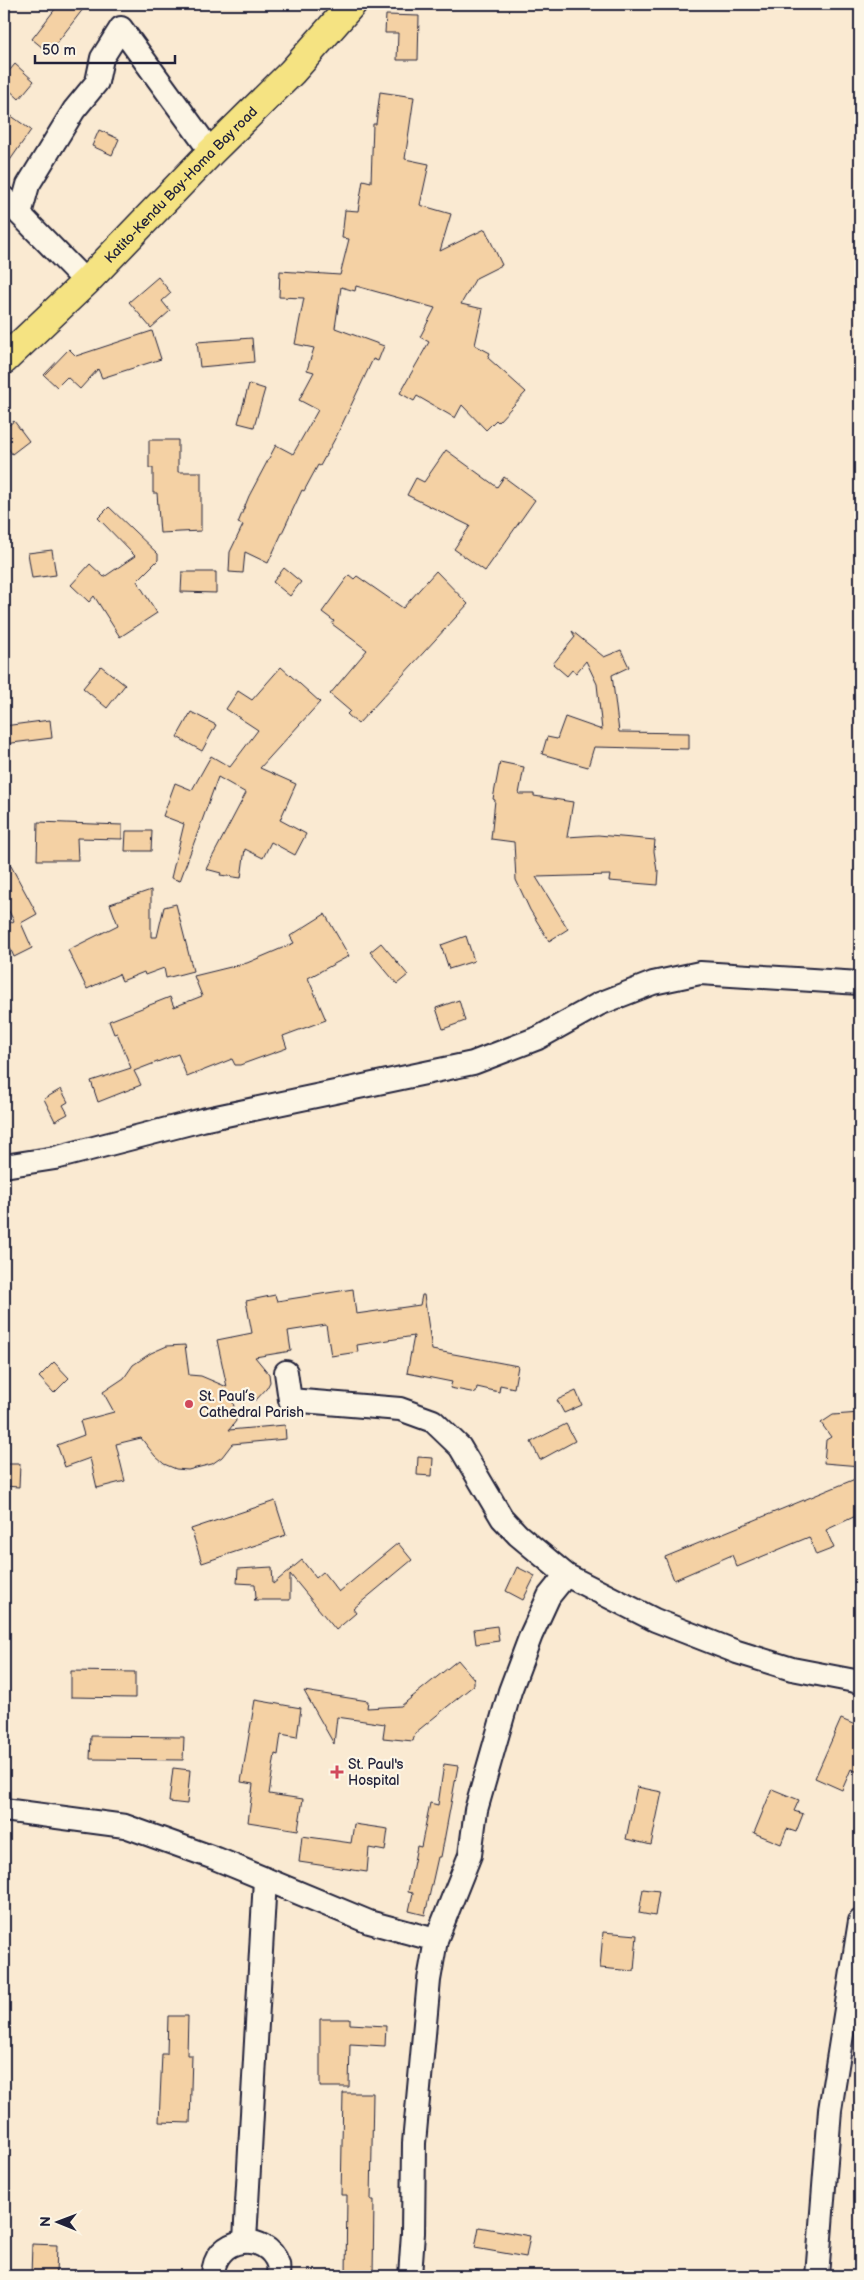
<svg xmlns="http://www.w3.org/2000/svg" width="864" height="2280" font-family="'Balsamiq Sans',sans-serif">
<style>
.building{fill:#f4d1a4;stroke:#22223b}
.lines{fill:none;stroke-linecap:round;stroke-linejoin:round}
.minor-casing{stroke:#22223b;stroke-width:26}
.trunk-casing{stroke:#22223b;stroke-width:31}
.minor{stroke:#fcf5e5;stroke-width:22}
.trunk{stroke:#f5e382;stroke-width:28}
.poi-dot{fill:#d1495b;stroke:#fcf5e5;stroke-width:2}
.labels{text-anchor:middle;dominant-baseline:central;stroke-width:4.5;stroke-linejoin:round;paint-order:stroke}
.street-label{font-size:14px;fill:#22223b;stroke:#fcf5e5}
.poi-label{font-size:14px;fill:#22223b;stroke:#fcf5e5;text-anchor:start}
</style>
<rect width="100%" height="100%" fill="#faead2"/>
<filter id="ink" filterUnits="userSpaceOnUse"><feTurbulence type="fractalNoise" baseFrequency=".02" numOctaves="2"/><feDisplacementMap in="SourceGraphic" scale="10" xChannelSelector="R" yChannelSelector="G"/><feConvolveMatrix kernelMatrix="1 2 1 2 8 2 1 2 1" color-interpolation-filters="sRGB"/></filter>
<g filter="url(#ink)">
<!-- building -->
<g class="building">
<path d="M59,4H87L49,53L32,39Z"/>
<path d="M386,15L419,16L418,60H397L398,33H385Z"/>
<path d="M15,64L34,81L19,99L4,85V77Z"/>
<path d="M380,92L414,97L405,159L429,164L420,205L451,214L440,251L485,229L502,265L476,278L461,304L483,309L475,345L490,353L488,358L526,392L498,422L496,420L486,430L462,405L455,418L417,396L414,401L400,393L429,342L420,337L435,308L356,286L355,291L341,287L335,328L384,346L378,361L373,359L337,435L320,466L318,465L304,491L302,490L268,563L245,552L243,573L229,572L230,552L243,525L238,523L249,496L276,445L293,454L318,410L299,400L314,372L307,370L314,348L295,344L304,298L279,297L280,271L340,275L349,239L342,238L345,210L358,211L363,180L371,182L373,124H376Z"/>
<path d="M10,115L31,130L4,169V123Z"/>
<path d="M99,130L119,139L112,155L92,146Z"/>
<path d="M158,277L171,293L162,301L170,311L151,328L129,302Z"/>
<path d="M152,331L161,359L102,378L98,369L80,389L67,377L57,387L44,375L69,349L76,356Z"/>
<path d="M252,338L254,362L200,367L197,342Z"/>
<path d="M249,384L265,389L254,427L238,423Z"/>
<path d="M14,421L29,441L12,454L4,442V429Z"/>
<path d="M149,440H178V472H201V531L160,533L157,493H153V468H149Z"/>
<path d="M446,450L497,487L504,477L535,500L485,571L454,549L470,526L407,495L416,478L424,482Z"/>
<path d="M109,507L158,554V560L137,581L157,613L120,637L94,596L89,602L71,585L90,564L104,577L135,556L98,518Z"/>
<path d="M52,550L56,575L32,578L28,553Z"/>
<path d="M284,568L301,582L290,596L273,582Z"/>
<path d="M436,571L468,604L358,724L347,714L350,711L330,694L367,650L332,624L334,621L322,612L349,575L354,579L357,576L403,608Z"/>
<path d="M182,572H216V593L181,592Z"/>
<path d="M572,631L604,657L621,650L629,667L612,675L619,732L689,733V749L594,747L588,767L542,754L547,737L557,739L565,717L602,730L597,684L586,661L576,673L572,670L567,676L553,664L575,637Z"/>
<path d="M101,666L125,685L107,708L83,688Z"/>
<path d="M281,667L320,702L260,768L296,784L280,820L306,834L295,855L271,842L263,858L245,849L241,878L220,875L221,873L206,869L246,793L218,777L180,881L171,878L184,824L163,816L175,783L192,790L211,756L230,767L258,730L226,709L238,691L252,700Z"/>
<path d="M191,712L216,725L202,751L177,737Z"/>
<path d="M50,720L52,738L4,744V726Z"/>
<path d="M500,762L524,767L519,794H534V796L573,802L567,837L598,835L655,840L654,851L657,871H659L658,885L609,881L610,875L536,877L568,929L549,941L530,910L516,880L514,842L491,839L495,800L493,799Z"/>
<path d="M38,822L122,825V839L77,838L78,860H37Z"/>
<path d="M126,831H152L151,851H125Z"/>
<path d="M4,853L37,914L21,923L32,948L14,957L4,934V926L14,921L4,902Z"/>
<path d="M151,890V937H157L164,907L176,904L193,971L166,978L164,968L145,975L144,972L122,981L119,974L87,989L68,950L118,925L110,904Z"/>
<path d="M325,914L349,956L308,978L326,1020L283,1036L287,1048L240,1065H235L232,1059L187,1077L178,1054L134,1071L141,1085L98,1102L91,1081L131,1068L117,1033L114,1034L109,1021L170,997L174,1007L202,996L194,976L247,963L294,943L290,936Z"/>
<path d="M466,936L474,961L449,969L441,945Z"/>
<path d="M381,943L408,975L397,984L370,952Z"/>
<path d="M459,1000L465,1021L443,1029L436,1008Z"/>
<path d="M61,1089L68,1102L63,1105L68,1114L55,1121L44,1099Z"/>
<path d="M353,1289L356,1314L420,1305L422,1295H424L432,1350L518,1366L514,1388L500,1385L499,1392L477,1387L476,1393L450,1388L452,1382L407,1373L414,1336L357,1345L358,1352L331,1356L326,1325L288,1331L291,1351L255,1357L269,1374L270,1382L267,1388L256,1400L232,1394L236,1421L229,1430L285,1425L286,1439L232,1444L222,1457L212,1464L188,1470L176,1469L164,1464L155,1456L141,1438L116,1444L125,1481L97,1488L90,1458L65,1467L57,1445L84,1435L80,1421L114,1412L103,1392L124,1378L133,1365L151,1353L167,1346L185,1345L189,1375L201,1376L227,1387L217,1340L252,1333L246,1301L275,1295L277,1301Z"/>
<path d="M54,1362L69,1378L54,1393L39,1377Z"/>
<path d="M576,1391L582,1405L564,1413L557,1400Z"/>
<path d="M860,1413V1466L824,1463L826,1440L831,1437L821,1423L833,1415Z"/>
<path d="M566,1424L575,1441L540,1460L531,1442Z"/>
<path d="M418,1457L433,1458L432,1476L417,1475Z"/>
<path d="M4,1464H20L19,1487L4,1486Z"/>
<path d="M860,1477V1514L826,1530L834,1548L816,1555L809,1537L737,1567L732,1555L674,1580L665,1557Z"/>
<path d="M275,1501L286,1535L202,1563L191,1529Z"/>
<path d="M398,1543L412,1560L353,1609L356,1613L336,1630L290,1574V1600H254L256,1598L255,1584L237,1583L238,1569L272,1567L273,1584L302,1560L316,1578L323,1572L339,1592Z"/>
<path d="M517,1567L535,1576L523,1600L506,1591Z"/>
<path d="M497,1626L499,1641L476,1644L474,1629Z"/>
<path d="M458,1660L474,1679V1685L415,1733L413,1741L383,1738L385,1724L337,1717L334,1744L304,1691L368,1701L367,1708L401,1706Z"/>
<path d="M71,1671L135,1672V1698L71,1697Z"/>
<path d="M255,1700L301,1708L297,1737L281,1734L278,1755L275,1754L269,1794L303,1799L298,1830L248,1822L253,1784L241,1782Z"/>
<path d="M841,1719L860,1727V1773L851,1769L842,1790L815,1778Z"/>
<path d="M91,1736L184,1737L183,1760L90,1759Z"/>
<path d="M444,1764L458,1766L441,1857H438L425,1915L409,1911L413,1893L408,1892L417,1846L421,1847L430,1803L438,1805Z"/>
<path d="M173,1768L190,1770L187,1804L169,1802Z"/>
<path d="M637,1787L662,1792L651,1845L626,1839Z"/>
<path d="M772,1789L799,1800L794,1811L803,1814L796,1832L787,1829L781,1844L754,1833Z"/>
<path d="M354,1824L388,1829L385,1851L369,1848L367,1872L299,1862L302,1836L351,1843Z"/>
<path d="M643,1889L659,1891L655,1916L639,1913Z"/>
<path d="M603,1932L637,1935L634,1971L600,1968Z"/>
<path d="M168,2016H188L187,2055H192L190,2123L159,2122L162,2054H167Z"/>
<path d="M320,2019H350V2024L386,2026L385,2046L350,2044L349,2087H320Z"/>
<path d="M343,2093H373L371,2200H374L373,2276H346L347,2195H341Z"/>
<path d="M479,2227L530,2236L526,2257L475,2248Z"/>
<path d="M32,2244L57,2245L56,2276H31Z"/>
</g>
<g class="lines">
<!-- minor casing -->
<g class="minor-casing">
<g id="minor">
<path d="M4,198L86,282"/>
<path d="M20,214L28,185L74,110L97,82L102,58L121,28L211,152"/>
<path d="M4,1166L55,1158L202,1120L473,1063L538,1038L599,1004L653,983L700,973L860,983"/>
<path d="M286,1372L290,1400L400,1409L433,1421L460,1447L502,1518L518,1535L566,1575L655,1620L737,1652L792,1669L860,1682"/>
<path d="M4,1810L125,1826L217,1859L369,1922L436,1940"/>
<path d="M245,2240L265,1879"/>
<path d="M213,2276C213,2236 266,2230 278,2264C279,2267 278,2273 278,2276"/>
<path d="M410,2276L413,2233L414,2143L429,1980L436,1940L470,1855L476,1810L510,1691L531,1635L549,1596L566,1575"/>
<path d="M817,2276L830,2110L860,1921"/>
</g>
</g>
<!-- trunk casing -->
<g class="trunk-casing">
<g id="trunk">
<path id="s1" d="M4,360L86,282L211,152L292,72L352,4"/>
</g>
</g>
<!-- minor -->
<use href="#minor" class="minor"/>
<!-- trunk -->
<use href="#trunk" class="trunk"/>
</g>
</g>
<!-- markers -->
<g class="poi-dot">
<circle cx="189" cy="1404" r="5"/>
<path d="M334.5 1764.5h5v5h5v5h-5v5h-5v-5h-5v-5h5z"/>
</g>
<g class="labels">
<!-- street labels -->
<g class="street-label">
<text stroke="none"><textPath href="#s1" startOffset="249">Katito-Kendu Bay-Homa Bay road</textPath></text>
</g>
<!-- poi labels -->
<g class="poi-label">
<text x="199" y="1396">St. Paul’s<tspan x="199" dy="16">Cathedral Parish</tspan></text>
<text x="348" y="1764">St. Paul's<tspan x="348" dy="16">Hospital</tspan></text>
</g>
</g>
<!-- margin -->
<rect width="864" height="2280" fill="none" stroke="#fcf5e5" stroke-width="20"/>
<rect x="10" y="10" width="844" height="2260" fill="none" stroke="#22223b" stroke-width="2" filter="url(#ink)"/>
<!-- north arrow -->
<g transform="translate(58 2222) rotate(271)" stroke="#fcf5e5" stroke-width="4" paint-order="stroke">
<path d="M0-4L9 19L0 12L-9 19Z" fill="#22223b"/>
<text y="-8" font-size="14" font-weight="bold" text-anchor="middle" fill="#22223b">N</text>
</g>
<!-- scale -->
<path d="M35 55v8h140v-8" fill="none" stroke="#22223b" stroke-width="2.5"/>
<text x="42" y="55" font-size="15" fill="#22223b" stroke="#fcf5e5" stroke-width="4" paint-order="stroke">50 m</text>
</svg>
